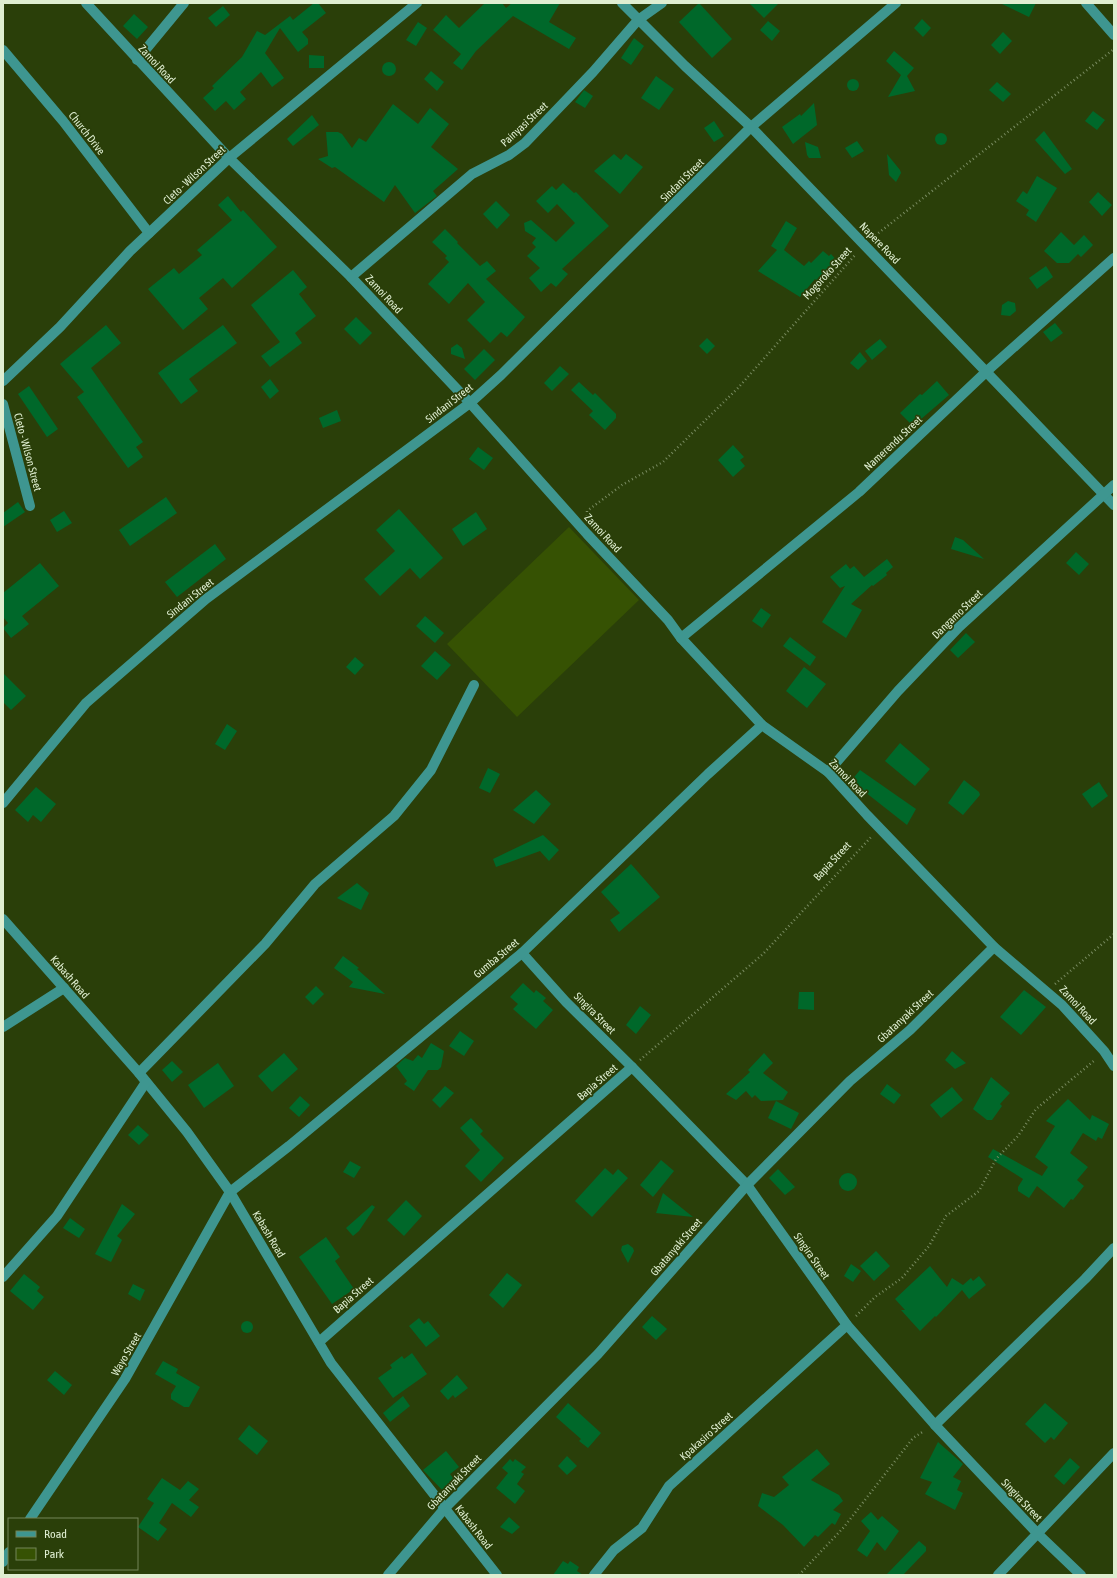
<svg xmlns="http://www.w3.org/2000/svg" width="1117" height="1578" font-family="'Asap Condensed',sans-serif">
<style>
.green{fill:#365203}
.building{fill:#00682a}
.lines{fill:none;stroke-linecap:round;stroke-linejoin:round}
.path{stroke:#798c61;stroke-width:2.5;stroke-dasharray:1 3;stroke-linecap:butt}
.minor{stroke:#3e9690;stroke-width:10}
.labels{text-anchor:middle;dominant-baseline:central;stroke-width:3.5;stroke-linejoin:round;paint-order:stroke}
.street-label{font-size:11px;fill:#dfeed1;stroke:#2a3f09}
</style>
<rect width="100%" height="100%" fill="#2a3f09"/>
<!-- green -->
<path class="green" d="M569,527L639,600L517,717L447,644Z"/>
<!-- building -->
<g class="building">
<path d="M314,3H318L326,13L302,32L308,39V44L298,52L280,28L265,53L284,78L272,87L261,72L240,92L246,99L234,110L226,101L215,111L203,98L214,88L212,86L242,57L257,31L265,35L290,16L293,20Z"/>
<path d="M485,3H502L506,8L512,3H560L549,22L576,38L569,49L513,16L476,51L462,70L453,63L461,54L433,30L446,15L459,28Z"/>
<path d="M699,3L732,39L712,58L679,22Z"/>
<path d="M749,3H779L764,18Z"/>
<path d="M1000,3H1036L1029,17Z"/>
<path d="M223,6L230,15L216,27L208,18Z"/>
<path d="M134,14L148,27L137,39L123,26Z"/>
<path d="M922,19L931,28L923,37L914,28Z"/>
<path d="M768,21L780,31L772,41L760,30Z"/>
<path d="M418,22L427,28L416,46L406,40Z"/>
<path d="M1003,32L1012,41L1000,54L991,45Z"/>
<path d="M634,38L644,46L631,65L621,58Z"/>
<path d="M894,51L914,68L907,76L915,91L888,97L901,75L886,61Z"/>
<path d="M309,55L324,56V68H309Z"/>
<circle cx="389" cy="69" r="7"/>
<path d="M431,71L444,82L437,91L424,79Z"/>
<path d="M656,76L674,89L659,110L641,98Z"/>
<circle cx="853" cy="85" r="6"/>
<path d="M997,82L1011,94L1003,102L989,90Z"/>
<path d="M584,90L593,96L585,108L575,102Z"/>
<path d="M814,103L817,125L793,144L782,127L800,114L801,116Z"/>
<path d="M393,104L418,124L430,108L449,124L431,147L458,169L433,191L437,196L415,213L395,185L384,202L335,167L332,168L318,159L328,156L326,132H338L342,134L352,148L359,138L366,142Z"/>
<path d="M1093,111L1105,120L1097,130L1085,121Z"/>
<path d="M312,115L319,125L293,146L287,139Z"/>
<path d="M714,121L724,136L714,142L704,128Z"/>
<path d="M1044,131L1072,169L1065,174L1035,140Z"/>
<circle cx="941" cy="139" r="6"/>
<path d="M857,141L864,151L852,158L845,148Z"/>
<path d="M805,142L818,147L821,158H809L807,155Z"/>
<path d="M614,154L621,160L626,154L643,167L620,194L594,171Z"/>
<path d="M887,154L900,170L901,173L896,182L889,175Z"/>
<path d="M1037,176L1057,188L1036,222L1026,215L1029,210L1016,201L1023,191L1027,194Z"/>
<path d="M563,183L574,193L576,192L609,226L562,269L568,274L556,287L551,283L541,292L529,278L540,268L527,256L536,247L532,243L536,238L525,231L524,223L531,220L556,242L575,223L557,204L548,213L536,201L552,186L556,190Z"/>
<path d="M1098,192L1112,205L1102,216L1089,202Z"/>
<path d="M228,196L241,212L243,210L277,247L232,288L223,278L199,298L208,309L183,330L148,289L174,268L179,274L202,255L197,250L232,220L218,205Z"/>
<path d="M496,201L510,215L497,229L483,214Z"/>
<path d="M786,221L797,228L784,250L804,266L809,261L811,263L823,251L829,256L831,254L839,263L819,283L815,279L800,297L758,271L777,250L771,246Z"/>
<path d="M445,229L458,242L457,243L480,266L487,261L496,271L486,279L525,317L507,337L501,332L490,343L467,320L485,302L468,283L449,304L428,284L449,262L445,258L447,256L432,242Z"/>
<path d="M1061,232L1074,245L1084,235L1093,245L1081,257L1078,254L1069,263H1057L1044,251Z"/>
<path d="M1046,266L1053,277L1037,289L1029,278Z"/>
<path d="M293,270L307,287L299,294L316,316L295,333L302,343L270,367L261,356L280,342L251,305Z"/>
<path d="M1008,301L1015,303L1016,311L1010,316L1001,315L1002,305Z"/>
<path d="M356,317L372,333L360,345L344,329Z"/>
<path d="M1055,323L1063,333L1051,342L1043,332Z"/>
<path d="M106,325L121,343L91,368L143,442L136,447L143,457L128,468L77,397L84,392L60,364Z"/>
<path d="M223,325L237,343L189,379L198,391L181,404L158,373Z"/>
<path d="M707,338L715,346L707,354L699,346Z"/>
<path d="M880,339L887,347L872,360L865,351Z"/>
<path d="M457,344L462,348L465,359L451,354V348Z"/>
<path d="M484,349L495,360L475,380L464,369Z"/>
<path d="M860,352L867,361L858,370L850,363Z"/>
<path d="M560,366L569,374L552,391L544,383Z"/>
<path d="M270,379L279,391L270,399L261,387Z"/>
<path d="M937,381L949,395L913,426L900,413L920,394L922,395Z"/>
<path d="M579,382L593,395L595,393L616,414V418L605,430L589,415L593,411L571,390Z"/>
<path d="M29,386L58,429L47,437L18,394Z"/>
<path d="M337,410L341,421L323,428L319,418Z"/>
<path d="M733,445L744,457L740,460L745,466L733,477L718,460Z"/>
<path d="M478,447L493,458L484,470L469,459Z"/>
<path d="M166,497L177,513L130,546L119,530Z"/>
<path d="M18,502L25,512L3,527V513Z"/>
<path d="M399,509L443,558L420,579L410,568L380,596L364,579L395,551L376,530Z"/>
<path d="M64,511L72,523L57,532L50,520Z"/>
<path d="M476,512L487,529L463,546L452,529Z"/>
<path d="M955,537L963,540L984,559L951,549Z"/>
<path d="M215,544L226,559L177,597L165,582Z"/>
<path d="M1076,552L1089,564L1079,575L1066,563Z"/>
<path d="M887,559L893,567L886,573L887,575L873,586L872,585L851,604L862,610L846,638L822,622L845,586L840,588L830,577L846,564L850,569L854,566L864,577Z"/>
<path d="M40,563L59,586L22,616L29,624L11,638L3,628L8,623L3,617V593Z"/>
<path d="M761,608L771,615L762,628L752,621Z"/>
<path d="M425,616L444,633L435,643L416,626Z"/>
<path d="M966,633L975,642L958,658L950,650Z"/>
<path d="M790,637L816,657L810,666L783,646Z"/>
<path d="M435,651L451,665L437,680L421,666Z"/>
<path d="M355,657L364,665L355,675L346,667Z"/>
<path d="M804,667L826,684L807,708L786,691Z"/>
<path d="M3,673L26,696L11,710L3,702Z"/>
<path d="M227,724L237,731L225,750L215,744Z"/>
<path d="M900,743L930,769L915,786L885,761Z"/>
<path d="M488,768L500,774L490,793L479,788Z"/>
<path d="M860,770L916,809L907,825L851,781Z"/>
<path d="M964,780L979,792L980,795L963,815L948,803Z"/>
<path d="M1099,782L1108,796L1092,808L1082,794Z"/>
<path d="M36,787L56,804L41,822L33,815L28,822L15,810Z"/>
<path d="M536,790L551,804L534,824L513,810Z"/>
<path d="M543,835L559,850L549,861L540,851L496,867L493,859Z"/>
<path d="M631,864L660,897L619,932L610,920L620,913L601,892Z"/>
<path d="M357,883L369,893L361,910L337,898Z"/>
<path d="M343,956L359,968L357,969L385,994L349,987L353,982L334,968Z"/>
<path d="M523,983L534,993L536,990L546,998L543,1001L553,1010L536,1029L513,1009L518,1004L510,997Z"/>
<path d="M316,986L324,994L313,1005L305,997Z"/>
<path d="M1024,990L1046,1007L1021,1035L1000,1017Z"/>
<path d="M799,992H814V1010L798,1009Z"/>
<path d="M640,1006L651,1015L636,1034L626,1025Z"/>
<path d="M460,1031L474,1041L464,1056L449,1046Z"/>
<path d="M431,1043L444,1051L441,1067L438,1070H428L414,1091L404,1084L407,1081L396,1066L405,1058L413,1061L418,1055L422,1058Z"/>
<path d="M952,1051L960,1058L966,1063L955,1069L945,1060Z"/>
<path d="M284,1053L298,1069L272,1092L258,1076Z"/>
<path d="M764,1053L773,1063L763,1073L788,1092L783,1100L761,1101L755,1095L752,1098L746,1091L736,1100L726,1094L750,1072L748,1070Z"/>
<path d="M172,1061L183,1072L172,1082L162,1070Z"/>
<path d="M218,1063L234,1086L204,1108L188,1085Z"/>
<path d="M991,1077L1010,1093L1000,1104L1002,1106L992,1120H987L973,1109Z"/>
<path d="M887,1084L901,1095L894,1104L880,1094Z"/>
<path d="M445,1086L454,1093L440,1108L432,1100Z"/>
<path d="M952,1087L963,1100L941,1118L930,1105Z"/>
<path d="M300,1096L310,1105L299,1117L289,1108Z"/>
<path d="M1068,1099L1090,1120L1092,1115L1109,1124L1102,1139L1098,1137L1096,1141L1083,1133L1070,1153L1088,1167L1077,1180L1084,1186L1073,1200L1071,1199L1064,1208L1037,1186L1029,1198L1018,1191V1187L1023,1179L988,1157L993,1149L1042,1176L1048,1167L1035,1157L1055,1126L1046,1121Z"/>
<path d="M776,1101L799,1113L791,1129L768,1118Z"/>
<path d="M471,1118L483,1131L480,1134L504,1158L481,1182L465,1166L480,1150L460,1128Z"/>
<path d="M138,1125L149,1135L139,1145L128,1135Z"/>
<path d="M661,1160L674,1171L653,1197L640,1185Z"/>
<path d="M350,1161L361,1167L354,1178L343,1172Z"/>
<path d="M605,1168L613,1175L618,1169L628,1178L592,1217L575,1201Z"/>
<path d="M778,1169L795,1187L785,1195L769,1178Z"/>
<circle cx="848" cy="1182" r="9"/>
<path d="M663,1193L693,1217L656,1213Z"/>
<path d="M406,1200L422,1216L404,1236L387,1220Z"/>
<path d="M122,1204L135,1214L117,1236L122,1240L111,1262L95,1254Z"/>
<path d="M372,1205L375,1207L359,1231L353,1236L346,1228Z"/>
<path d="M70,1218L85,1229L79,1238L63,1228Z"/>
<path d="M326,1237L340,1257L335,1261L354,1289L332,1304L299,1257Z"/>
<path d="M628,1244L633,1248L634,1251L628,1263L621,1250L622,1246Z"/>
<path d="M876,1251L890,1266L874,1281L860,1266Z"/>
<path d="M851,1264L861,1271L853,1282L844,1276Z"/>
<path d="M930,1266L947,1287L952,1278L963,1285L971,1278L973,1281L979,1276L986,1285L969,1299L962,1290L936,1317L935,1316L920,1331L901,1310H905L895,1299Z"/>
<path d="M507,1273L522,1285L503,1308L489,1295Z"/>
<path d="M24,1274L40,1287L37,1291L44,1297L33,1310L10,1291Z"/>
<path d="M133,1284L145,1290L140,1301L128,1294Z"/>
<path d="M652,1316L667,1329L656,1340L642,1327Z"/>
<path d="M419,1318L424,1324L428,1321L440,1336L426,1347L409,1326Z"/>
<circle cx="247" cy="1327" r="6"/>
<path d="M412,1353L427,1374L393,1398L378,1378L392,1368L390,1365L402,1356L404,1359Z"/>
<path d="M163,1361L178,1369L176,1373L200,1387L189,1407H184L171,1399V1394L176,1386L155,1374Z"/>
<path d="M55,1371L72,1385L64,1395L47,1380Z"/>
<path d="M457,1375L468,1388L455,1398L453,1395L448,1400L440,1391Z"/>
<path d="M403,1396L410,1406L390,1422L383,1413Z"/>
<path d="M568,1403L601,1433L588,1448L579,1441L581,1439L556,1417Z"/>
<path d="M1045,1403L1068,1423L1054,1440L1051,1437L1045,1443L1025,1424Z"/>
<path d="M249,1425L268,1441L257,1455L238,1439Z"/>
<path d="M938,1442L963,1464L953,1477L961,1481L957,1490L963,1493L955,1510L925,1494L932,1482L920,1478Z"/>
<path d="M817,1449L830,1464L811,1480L839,1495L843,1501L833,1510L841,1514L835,1525L832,1523L818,1537L815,1535L804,1547L783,1525L758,1506L762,1493L774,1497L789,1485L782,1477Z"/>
<path d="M446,1451L459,1467L450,1474L455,1481L443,1491L423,1470Z"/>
<path d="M567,1456L577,1466L567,1475L558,1466Z"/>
<path d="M1070,1458L1080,1467L1064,1485L1054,1476Z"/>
<path d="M510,1459L513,1462L515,1459L526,1467L521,1472L524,1474L517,1484L525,1491L515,1504L496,1488L508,1473L502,1468Z"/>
<path d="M162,1478L180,1490L188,1481L199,1489L189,1500L199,1507L191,1517L172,1503L159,1523L167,1529L158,1541L138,1527L154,1503L147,1499Z"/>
<path d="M871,1512L878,1520L882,1516L899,1531L885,1551L877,1542L867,1557L857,1550L870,1531L861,1521Z"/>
<path d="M509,1517L520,1527L512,1534L500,1527Z"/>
<path d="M919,1541L926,1547V1551L903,1575H886Z"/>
<path d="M563,1561L568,1564L570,1561L579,1567L577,1571L583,1575H553Z"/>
</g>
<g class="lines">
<!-- path -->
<g class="path">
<path d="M872,238L1114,49"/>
<path d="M587,516V511L622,485L663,462L738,388L856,254"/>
<path d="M1055,984L1114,934"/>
<path d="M640,1060L763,954L872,836"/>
<path d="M856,1316L875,1297L902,1278L929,1246L946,1216L979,1191L996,1159L1018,1136L1036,1109L1095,1060"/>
<path d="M799,1575L844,1527L913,1438L924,1431"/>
</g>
<!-- minor -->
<g class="minor">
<path d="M86,3L229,158L351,277L470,403L587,534L668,620L681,638L762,725L828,772L867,815L994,947L1062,1005L1104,1051L1114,1066"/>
<path d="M622,3L685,66L751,127L1114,505"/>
<path d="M1086,3L1114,35"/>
<path d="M3,50L63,121L149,233"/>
<path d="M137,60L184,3"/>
<path d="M351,277L472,174L509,155L525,143L593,72L638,20L662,3"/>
<path d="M3,381L60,327L130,251L229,158L417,3"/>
<path d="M3,404L30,506"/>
<path d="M681,638L859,492L987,371L1114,258"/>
<path d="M828,772L898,691L959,627L1114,485"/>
<path d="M3,803L86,703L206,599L470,403L501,375L751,127L896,3"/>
<path d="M3,919L139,1073L187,1132L230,1192L331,1363L497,1575"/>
<path d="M522,953L566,1002L632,1067L747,1185L847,1325L935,1425L1037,1533L1081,1575"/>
<path d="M3,1027L64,988"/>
<path d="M139,1073L265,944L315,884L394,816L431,770L474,685"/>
<path d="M3,1277L57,1216L146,1082"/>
<path d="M319,1342L632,1067"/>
<path d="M935,1425L1085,1279L1114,1248"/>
<path d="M30,1519L125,1379L230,1192L289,1146L522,953L708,774L762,725"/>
<path d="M3,1562L9,1552"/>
<path d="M388,1575L445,1508L598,1354L747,1185L850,1081L910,1030L994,947"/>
<path d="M594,1575L614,1550L642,1528L669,1486L847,1325"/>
<path d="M998,1575L1114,1453"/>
</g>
</g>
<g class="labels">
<!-- street labels -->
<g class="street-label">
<text transform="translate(157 64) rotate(47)">Zamoi Road</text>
<text transform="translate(524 124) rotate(-43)">Painyasi Street</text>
<text transform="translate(87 133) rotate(52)">Church Drive</text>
<text transform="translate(194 175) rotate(-43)">Cleto - Wilson Street</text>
<text transform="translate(682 180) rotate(-45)">Sindani Street</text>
<text transform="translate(880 243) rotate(46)">Napere Road</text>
<text transform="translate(827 273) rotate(-48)">Mogoroko Street</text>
<text transform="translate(384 294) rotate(47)">Zamoi Road</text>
<text transform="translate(449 403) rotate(-38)">Sindani Street</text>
<text transform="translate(893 443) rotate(-43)">Namerendu Street</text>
<text transform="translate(28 452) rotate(75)">Cleto - Wilson Street</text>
<text transform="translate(603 533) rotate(47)">Zamoi Road</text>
<text transform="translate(190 598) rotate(-39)">Sindani Street</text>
<text transform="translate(957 614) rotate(-44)">Dangamo Street</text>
<text transform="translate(848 778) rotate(46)">Zamoi Road</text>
<text transform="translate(832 861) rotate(-47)">Bapia Street</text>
<text transform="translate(496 958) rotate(-40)">Gumba Street</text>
<text transform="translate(70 977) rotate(49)">Kabash Road</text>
<text transform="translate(1078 1005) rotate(47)">Zamoi Road</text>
<text transform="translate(595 1013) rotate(45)">Singira Street</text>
<text transform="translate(905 1016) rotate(-43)">Gbatanyaki Street</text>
<text transform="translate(597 1082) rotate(-41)">Bapia Street</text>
<text transform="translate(269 1234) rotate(59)">Kabash Road</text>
<text transform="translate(676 1247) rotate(-49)">Gbatanyaki Street</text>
<text transform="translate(812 1256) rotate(55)">Singira Street</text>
<text transform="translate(353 1295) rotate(-41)">Bapia Street</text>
<text transform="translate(126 1354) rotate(-60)">Wayo Street</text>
<text transform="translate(706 1436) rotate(-42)">Kpakasiro Street</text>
<text transform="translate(454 1482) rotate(-46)">Gbatanyaki Street</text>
<text transform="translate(1022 1500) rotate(47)">Singira Street</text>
<text transform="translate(474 1527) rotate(52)">Kabash Road</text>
</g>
</g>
<!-- border -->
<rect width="1117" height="1578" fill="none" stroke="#dfeed1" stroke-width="8"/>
<!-- legend -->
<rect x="8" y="1518" width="130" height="52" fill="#2a3f09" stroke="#728559"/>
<rect x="16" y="1531" width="20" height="6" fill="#3e9690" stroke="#728559"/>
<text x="44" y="1538" font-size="12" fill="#dfeed1">Road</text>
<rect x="16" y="1548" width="20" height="12" fill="#365203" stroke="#728559"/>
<text x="44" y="1558" font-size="12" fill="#dfeed1">Park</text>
</svg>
